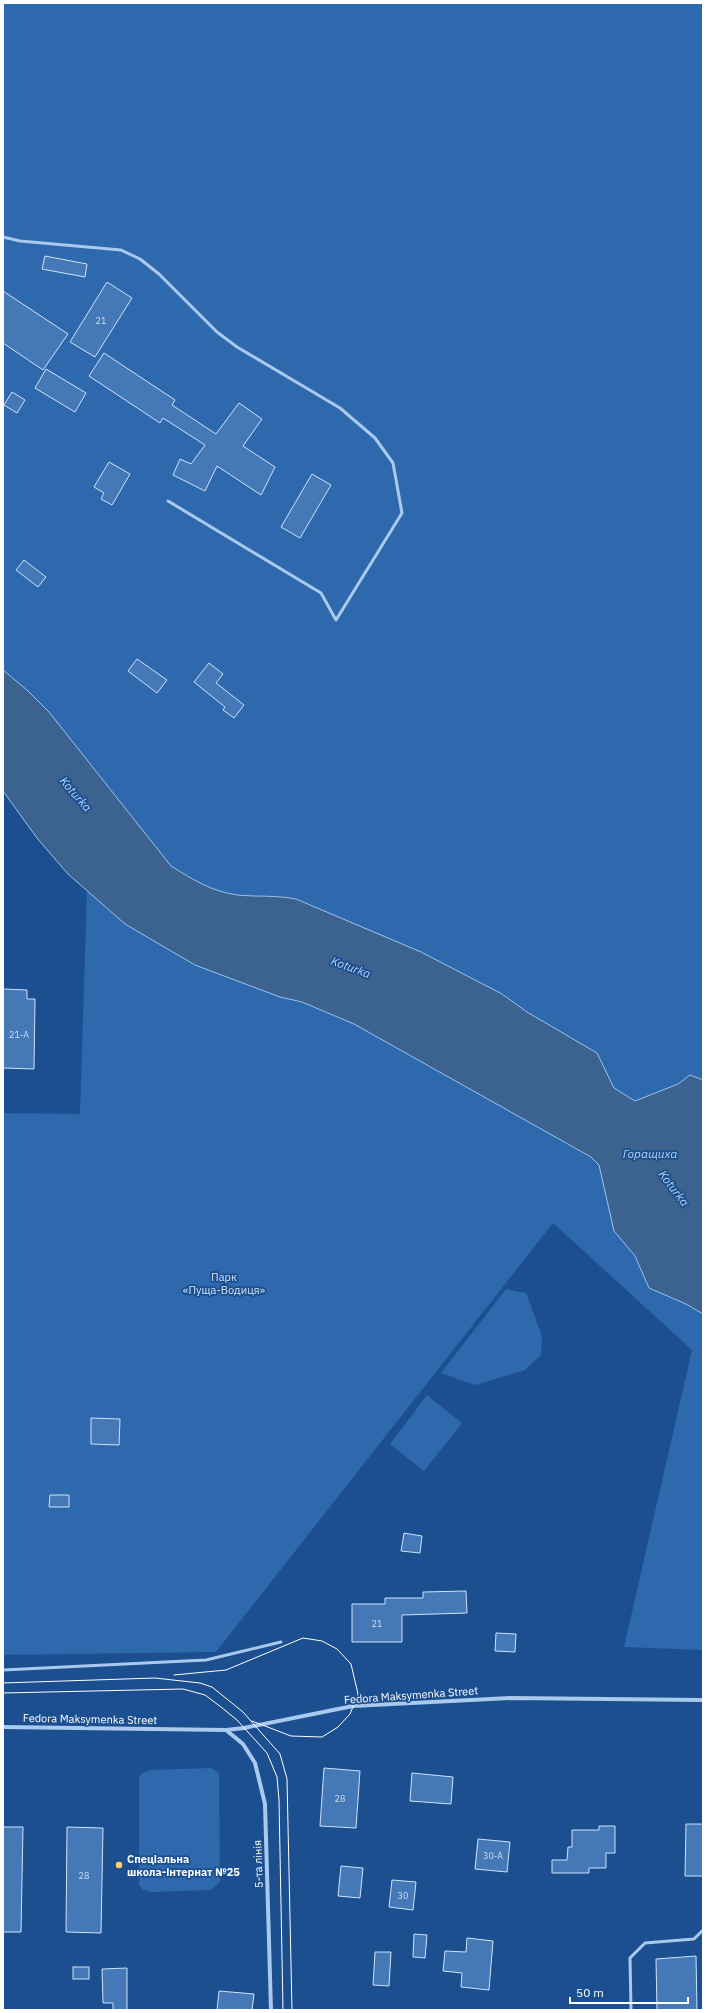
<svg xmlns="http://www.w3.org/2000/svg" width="706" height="2013" font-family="'IBM Plex Sans',sans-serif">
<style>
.green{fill:#2e69ad}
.water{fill:#3c6290;stroke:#9cc4f0}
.building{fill:#4478b7;stroke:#cfe3fa}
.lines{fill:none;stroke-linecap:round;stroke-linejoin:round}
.lane{stroke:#a9c9ee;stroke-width:3}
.street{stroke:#a9c9ee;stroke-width:4}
.tram{stroke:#fff;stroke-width:1}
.poi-dot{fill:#ffd166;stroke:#1b4f8f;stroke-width:1.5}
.labels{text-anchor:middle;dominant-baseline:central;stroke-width:3.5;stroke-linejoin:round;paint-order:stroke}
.number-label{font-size:9px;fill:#d0dded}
.park-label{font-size:11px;fill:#cfe3fa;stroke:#1b4f8f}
.street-label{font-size:11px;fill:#fff;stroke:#1b4f8f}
.poi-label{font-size:11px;font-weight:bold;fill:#fff;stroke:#1b4f8f;text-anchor:start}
.water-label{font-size:12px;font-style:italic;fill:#b5d3f5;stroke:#1b4f8f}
</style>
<rect width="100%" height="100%" fill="#1b4f8f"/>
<!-- green -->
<g class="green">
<path d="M3,3H703V1080L690,1075L678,1084L635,1101L614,1088L597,1053L527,1012L502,994L446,965L296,899C277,895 257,897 238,895C212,892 192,879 171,866L49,712L27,690L3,670Z"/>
<path d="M87,888L125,924L195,965L280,997L302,1002L354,1024L591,1157L599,1165L614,1231L635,1256L649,1288L686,1304L703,1314V1650L624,1647L692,1350L553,1223L216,1652L3,1655V1113L80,1114Z"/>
<path d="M506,1289L526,1293L542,1336L541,1355L525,1370L475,1385L441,1373Z"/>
<path d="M427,1395L462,1423L424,1471L390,1444Z"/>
<path d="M211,1768L219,1773L220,1882L211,1890L151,1892L142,1889L139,1885V1778L142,1773L151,1770Z"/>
</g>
<!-- water -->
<path class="water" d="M3,670L27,690L49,712L171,866C192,879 212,892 238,895C257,897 276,895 296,899L421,952L502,994L527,1012L597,1053L614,1088L635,1101L678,1084L690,1075L703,1080V1314L686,1304L649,1288L635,1256L614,1231L599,1165L591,1157L354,1024L302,1002L280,997L195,965L125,924L68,874L37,838L3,791Z"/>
<!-- building -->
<g class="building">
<path d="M45,256L87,264L85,277L42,269Z"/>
<path d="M107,282L132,298L95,357L70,342Z"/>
<path d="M3,291L68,334L43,370L3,343Z"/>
<path d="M104,353L175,400L172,405L216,434L239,403L262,419L243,446L275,467L261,495L217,466L205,491L173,475L180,459L191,464L205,445L163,418L160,423L89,376Z"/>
<path d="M46,369L86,393L75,412L35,388Z"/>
<path d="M12,392L25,400L17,413L4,405Z"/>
<path d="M109,462L130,474L112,505L101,499L104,493L94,487Z"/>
<path d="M312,474L331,485L300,538L281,527Z"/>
<path d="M24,560L46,577L38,587L16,570Z"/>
<path d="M137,659L167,680L157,693L128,671Z"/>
<path d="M209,663L223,674L216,683L244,705L234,718L223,710L225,707L194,682Z"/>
<path d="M3,989L27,990V999H35L34,1069L3,1068Z"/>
<path d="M91,1418L120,1419L119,1445L91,1444Z"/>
<path d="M50,1495H69V1507H49Z"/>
<path d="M404,1533L422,1536L420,1553L401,1551Z"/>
<path d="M466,1591L467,1613L402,1615V1642H352V1604H385V1598H423V1592Z"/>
<path d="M496,1633L516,1634L515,1652L495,1651Z"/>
<path d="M324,1768L360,1771L356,1828L320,1826Z"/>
<path d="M412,1773L453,1777L451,1804L410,1801Z"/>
<path d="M686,1824H703V1876H685Z"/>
<path d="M599,1826H615V1853H606V1868H589V1873H552V1860H567L568,1847H572V1830H599Z"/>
<path d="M3,1827H23L21,1932H3Z"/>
<path d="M67,1827L103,1828L101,1933L66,1932Z"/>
<path d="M478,1839L510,1842L507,1872L475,1869Z"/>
<path d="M341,1866L363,1868L360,1898L338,1896Z"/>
<path d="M392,1880L416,1882L413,1910L389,1907Z"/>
<path d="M414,1934L427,1935L425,1958L413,1957Z"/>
<path d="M467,1938L493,1941L489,1990L461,1987L462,1973L443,1971L445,1951L466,1952Z"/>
<path d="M375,1952H391L389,1986L373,1985Z"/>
<path d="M696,1956L697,2010H657L656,1959Z"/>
<rect x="73" y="1967" width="16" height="12"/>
<path d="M127,1968V2010H113V2003H103L102,1969Z"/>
<path d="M219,1991L254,1994L252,2010H217Z"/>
</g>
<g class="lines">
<!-- lane -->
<g class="lane">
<path d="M3,237L20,241L121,250L140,259L159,274L217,332L237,347L340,408L375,438L393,463L402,513L336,620L321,593L168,501"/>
<path d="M3,1670L206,1660L281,1642"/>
<path d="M631,2010L630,1958L645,1943L694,1939L703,1930"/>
</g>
<!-- street -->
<g class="street">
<path d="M3,1727L226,1730L244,1728L353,1706L511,1698L703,1700"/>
<path d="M226,1730L243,1744L255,1763L265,1804L271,2010"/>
</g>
<!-- tram -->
<g class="tram">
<path d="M174,1675L226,1670L303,1638L322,1641L337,1649L351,1664L358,1694L350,1714L338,1727L322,1737L291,1736L252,1721"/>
<path d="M3,1683L155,1678L200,1683L212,1687L243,1712L280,1754L287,1779L292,2010"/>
<path d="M3,1693L183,1689L205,1695L221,1707L237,1720L267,1753L277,1777L279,1800L283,2010"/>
</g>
</g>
<!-- markers -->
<circle class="poi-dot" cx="119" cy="1865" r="4"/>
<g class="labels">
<!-- number labels -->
<g class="number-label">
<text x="101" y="320">21</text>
<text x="19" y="1034">21-А</text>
<text x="377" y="1623">21</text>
<text x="340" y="1798">28</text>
<text x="493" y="1855">30-А</text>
<text x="84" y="1875">28</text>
<text x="403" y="1895">30</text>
</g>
<!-- park labels -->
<g class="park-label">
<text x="224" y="1277">Парк<tspan x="224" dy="13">«Пуща-Водиця»</tspan></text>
</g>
<!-- street labels -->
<g class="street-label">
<text transform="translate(411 1695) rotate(-4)">Fedora Maksymenka Street</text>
<text transform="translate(90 1719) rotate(1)">Fedora Maksymenka Street</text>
<text transform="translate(258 1864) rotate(-92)">5-та лінія</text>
</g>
<!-- poi labels -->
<g class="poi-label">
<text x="127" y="1859">Спеціальна<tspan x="127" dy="13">школа-інтернат №25</tspan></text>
</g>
<!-- water labels -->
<g class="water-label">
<text transform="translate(76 794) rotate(49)">Koturka</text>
<text transform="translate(351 967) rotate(20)">Koturka</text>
<text x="650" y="1153">Горащиха</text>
<text transform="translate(674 1188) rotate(53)">Koturka</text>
</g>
</g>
<!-- border -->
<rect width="706" height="2013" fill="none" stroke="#ffffff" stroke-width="8"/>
<!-- scale -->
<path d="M570 1997v6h118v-6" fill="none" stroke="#ffffff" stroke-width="2"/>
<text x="576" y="1997" font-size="12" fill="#ffffff" stroke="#1b4f8f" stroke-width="3" paint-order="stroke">50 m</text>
</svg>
